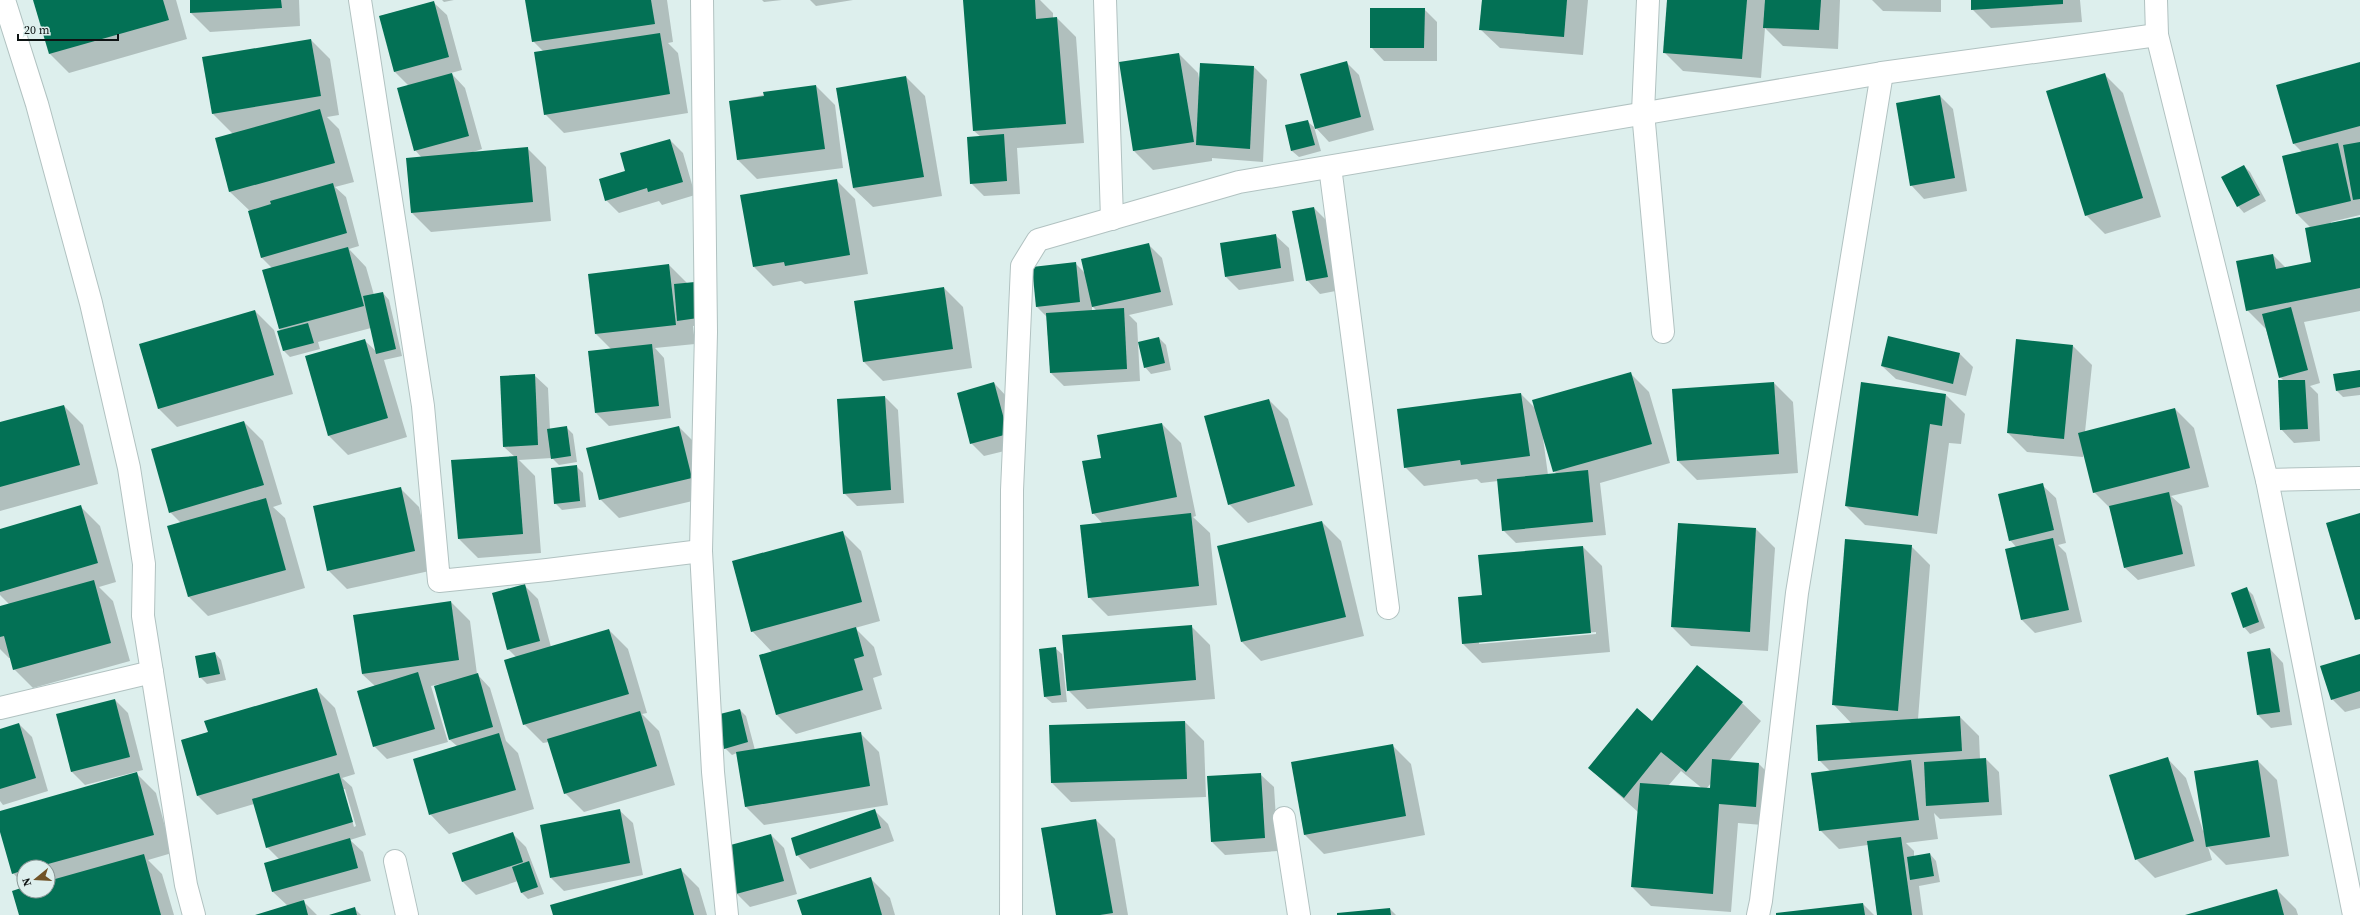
<svg xmlns="http://www.w3.org/2000/svg" width="2360" height="915" font-family="'Source Serif 4',serif">
<style>
.shadow{fill:#0003;fill-rule:evenodd}
.building{fill:#037155}
.lines{fill:none;stroke-linecap:round;stroke-linejoin:round}
.street-casing{stroke:#b1c2c1;stroke-width:24}
.street{stroke:#fff;stroke-width:22}
</style>
<rect width="100%" height="100%" fill="#ddefed"/>
<!-- shadow -->
<g class="shadow">
<path d="M34,0H176L187,39L69,73L50,54Z"/>
<path d="M191,0H299L300,26L210,32L191,13Z"/>
<path d="M442,0H454L444,2Z"/>
<path d="M526,0H667L673,42L668,43L678,53L688,113L564,133L545,114L544,52L533,41Z"/>
<path d="M762,0H782L764,2Z"/>
<path d="M810,0H853L816,6Z"/>
<path d="M964,0H1040L1053,13V19L1057,18L1076,37L1084,143L1017,148L1020,194L984,196L971,183L981,137L974,131Z"/>
<path d="M1482,0H1588L1583,55L1500,48L1480,29Z"/>
<path d="M1668,0H1840L1838,49L1783,46L1765,28L1761,78L1683,71L1664,52Z"/>
<path d="M1872,0H1941V12L1883,11Z"/>
<path d="M1972,0H2080L2082,22L1991,28L1972,9Z"/>
<path d="M433,2L447,15L462,70L451,73L465,88L482,149L470,153L527,148L546,167L551,221L431,232L412,213L422,158L415,150L409,86L395,72L380,16Z"/>
<path d="M1424,9L1437,22V61H1384L1371,47Z"/>
<path d="M311,40L330,59L339,115L327,117L339,129L354,182L335,187L346,197L359,246L349,249L366,267L374,295L383,293L389,300L402,356L384,360L407,437L348,455L329,436L306,357L364,340L377,352L371,328L318,342L320,349L290,357L284,351L279,332L282,331L279,329L272,268L261,257L250,211L230,192L216,139L233,134L213,114L203,58Z"/>
<path d="M1179,54L1198,73L1200,84L1254,67L1267,80L1263,162L1212,158V161L1153,170L1134,151L1121,63Z"/>
<path d="M1346,62L1359,75L1374,130L1329,142L1316,128Z"/>
<path d="M2360,63V215L2331,222V223L2360,218V311L2304,322L2320,383L2310,386L2318,394L2320,441L2294,443L2281,429L2284,381L2280,377L2266,329L2247,310L2273,255L2286,268L2312,263L2311,228L2296,213L2302,152L2294,144Z"/>
<path d="M2104,74L2123,93L2161,217L2105,234L2086,215Z"/>
<path d="M906,77L925,96L942,196L873,207L853,188Z"/>
<path d="M816,86L835,105L843,168L757,179L738,160L730,101Z"/>
<path d="M1940,96L1953,109L1967,191L1924,199L1911,185Z"/>
<path d="M1307,121L1314,127L1321,151L1299,157L1292,151Z"/>
<path d="M670,140L683,153L695,195L662,205L659,201L619,213L606,200L626,172Z"/>
<path d="M2244,166L2250,172L2266,201L2244,213L2238,206Z"/>
<path d="M836,180L855,199L868,274L805,284L801,281L773,286L754,267Z"/>
<path d="M1314,208L1327,221L1341,290L1320,294L1307,280Z"/>
<path d="M1275,235L1289,248L1294,281L1239,290L1226,277Z"/>
<path d="M1149,245L1162,258L1173,305L1129,315L1137,323L1140,381L1064,386L1051,373L1047,317L1037,307L1033,268L1075,263L1085,273ZM1092,306L1097,311H1092Z"/>
<path d="M669,265L688,284L704,325L693,326L695,344L655,348L664,358L671,418L609,426L596,413L612,350L596,334L589,275Z"/>
<path d="M944,288L963,307L972,368L883,381L864,362L855,301Z"/>
<path d="M255,311L274,330L293,394L177,427L158,408Z"/>
<path d="M1159,338L1166,345L1171,370L1151,374L1145,367Z"/>
<path d="M2073,346L2092,365L2085,432L2175,409L2194,428L2209,487L2171,496L2182,506L2195,566L2138,580L2124,567L2110,508L2094,492L2084,451L2083,457L2027,452L2008,433Z"/>
<path d="M1960,354L1973,367L1966,396L1896,379L1882,366Z"/>
<path d="M2360,371V395L2343,397L2337,391Z"/>
<path d="M1630,373L1649,392L1670,463L1600,483L1606,535L1516,543L1503,530L1498,481L1481,483L1477,479L1424,486L1405,467L1521,394L1536,409ZM1543,438L1554,471L1557,474L1548,475Z"/>
<path d="M534,375L548,388L550,430L566,427L573,434L577,462L559,465L552,458L519,460L535,476L541,553L478,558L459,539L515,457L504,447Z"/>
<path d="M994,383L1007,397L1021,447L984,456L971,443Z"/>
<path d="M1774,383L1793,402L1798,473L1697,480L1678,461Z"/>
<path d="M1946,395L1965,414L1961,444L1949,443L1937,534L1865,525L1846,506Z"/>
<path d="M885,397L898,410L904,503L857,506L844,493Z"/>
<path d="M1269,400L1288,419L1313,505L1248,523L1229,504Z"/>
<path d="M64,406L83,425L98,484L0,511V424Z"/>
<path d="M244,422L263,441L282,504L273,507L285,518L305,588L208,616L189,597L168,527L181,523L170,512Z"/>
<path d="M1162,424L1181,443L1196,516L1193,517L1210,533L1217,605L1108,616L1089,597L1103,524L1093,513L1102,458Z"/>
<path d="M679,427L698,446L710,497L619,518L600,499Z"/>
<path d="M576,466L583,473L586,507L562,510L555,503Z"/>
<path d="M2042,485L2056,498L2066,543L2058,545L2066,553L2082,622L2035,633L2022,620L2017,548L2010,540Z"/>
<path d="M400,488L419,507L434,570L347,589L328,570Z"/>
<path d="M81,507L100,526L116,582L99,587L113,601L130,661L33,688L14,669L11,658H9L0,649V607L10,605L0,595V530Z"/>
<path d="M1322,522L1341,541L1364,636L1261,661L1242,642Z"/>
<path d="M1756,529L1775,548L1768,651L1691,646L1672,627Z"/>
<path d="M842,532L861,551L880,621L855,628L874,647L882,675L873,678L882,709L796,734L777,715L772,652L752,631Z"/>
<path d="M1911,546L1930,565L1918,719L1960,717L1979,736L1980,759H1986L1999,772L2002,815L1940,819L1934,813L1938,839L1906,843L1914,851V857L1930,854L1936,861L1940,882L1919,886L1923,915H1878L1868,845L1839,849L1820,830L1831,772L1819,760L1852,724L1833,704Z"/>
<path d="M1583,547L1602,566L1610,652L1482,663L1463,644L1459,598L1483,596ZM1596,632V634L1479,644V642Z"/>
<path d="M525,586L538,599L551,647L609,630L628,649L647,713L642,714L659,731L675,785L584,812L565,793L549,742L543,743L524,724L516,657L508,649Z"/>
<path d="M2246,588L2253,595L2265,628L2250,634L2244,627Z"/>
<path d="M451,602L470,621L477,674L490,688L506,741L518,753L534,809L449,834L430,814L457,746L450,740L435,687L440,684L431,686L448,742L387,759L374,746L375,686L362,674Z"/>
<path d="M1191,626L1210,645L1215,699L1087,709L1068,690Z"/>
<path d="M1055,648L1062,654L1067,702L1052,703L1045,697L1040,650Z"/>
<path d="M2270,649L2283,663L2292,725L2271,728L2258,715Z"/>
<path d="M215,653L221,660L226,680L207,684L200,677Z"/>
<path d="M2360,655V708L2345,712L2332,699Z"/>
<path d="M316,689L335,708L355,774L342,778L352,787L366,835L350,840L363,852L371,881L302,900L317,915H257L288,906L273,892L279,859L267,847L254,804L217,815L198,796L182,740L209,732ZM343,789H345L356,826L354,827Z"/>
<path d="M115,700L128,713L143,770L85,785L72,772L57,715Z"/>
<path d="M1742,703L1761,721L1729,761L1759,764L1778,783L1775,826L1738,823L1731,912L1651,906L1632,887L1638,812L1589,768L1652,722ZM1681,771L1703,789L1668,786ZM1712,782L1711,789H1706Z"/>
<path d="M740,710L746,716L755,750L860,733L879,752L888,805L764,825L745,806L737,753L732,755L725,748Z"/>
<path d="M1185,722L1204,741L1206,797L1071,802L1052,783Z"/>
<path d="M19,724L32,737L48,791L3,805L0,801V730Z"/>
<path d="M1392,745L1411,764L1425,835L1324,854L1305,835L1292,763Z"/>
<path d="M2167,758L2186,778L2203,831L2258,761L2277,780L2289,856L2226,865L2208,847L2212,860L2155,878L2136,859Z"/>
<path d="M137,774L156,793L172,853L148,860L162,874L174,915H20L24,888V891H48V867H24V885L13,873L0,828V812Z"/>
<path d="M1260,774L1274,787L1278,851L1225,855L1212,842Z"/>
<path d="M619,810L633,823L643,875L564,891L551,878Z"/>
<path d="M875,811L888,824L894,841L810,869L797,855Z"/>
<path d="M1096,820L1115,839L1128,915H1057Z"/>
<path d="M513,834L526,847L544,894L528,899L522,893L518,881L476,895L463,882L454,854Z"/>
<path d="M771,835L784,848L797,894L750,907L737,894Z"/>
<path d="M680,869L699,888L707,915H554Z"/>
<path d="M871,879L890,898L895,915H803Z"/>
<path d="M2277,890L2296,909L2298,915H2187Z"/>
<path d="M1863,904L1874,915H1777Z"/>
<path d="M354,908L361,915H332Z"/>
<path d="M1390,909L1396,915H1338Z"/>
</g>
<!-- building -->
<g class="building">
<path d="M33,0H163L169,20L49,54Z"/>
<path d="M190,0H281L282,8L190,13Z"/>
<path d="M525,0H651L655,24L532,42Z"/>
<path d="M963,0H1035L1036,19L1057,17L1066,124L973,131Z"/>
<path d="M1482,0H1567L1564,37L1479,30Z"/>
<path d="M1667,0H1747L1742,59L1663,53Z"/>
<path d="M1765,0H1821L1819,30L1763,28Z"/>
<path d="M1971,0H2063V4L1971,10Z"/>
<path d="M434,1L449,57L394,72L379,16Z"/>
<path d="M1370,8H1425L1424,48H1370Z"/>
<path d="M660,33L670,94L544,115L534,52Z"/>
<path d="M311,39L321,96L212,114L202,57Z"/>
<path d="M1179,53L1194,142L1133,151L1119,62Z"/>
<path d="M1347,61L1361,117L1315,129L1300,74Z"/>
<path d="M2360,62V126L2293,144L2276,85Z"/>
<path d="M1200,63L1254,66L1250,149L1196,145Z"/>
<path d="M452,73L469,136L414,151L397,88Z"/>
<path d="M2105,73L2143,198L2085,216L2046,91Z"/>
<path d="M906,76L924,177L853,188L836,88Z"/>
<path d="M816,85L825,149L737,160L729,101L764,96L763,92Z"/>
<path d="M1940,95L1955,178L1910,186L1896,103Z"/>
<path d="M320,109L335,163L229,192L215,138Z"/>
<path d="M1308,120L1315,145L1291,151L1285,125Z"/>
<path d="M1004,134L1007,181L970,184L967,137Z"/>
<path d="M670,139L683,182L648,192L647,188L605,201L599,179L625,171L620,153Z"/>
<path d="M2360,142V199L2353,200L2343,145Z"/>
<path d="M2338,143L2351,201L2296,214L2282,156Z"/>
<path d="M528,147L533,202L411,213L406,158Z"/>
<path d="M2244,165L2260,195L2237,207L2221,177Z"/>
<path d="M837,179L850,255L785,266L784,262L753,267L740,195Z"/>
<path d="M333,183L347,233L261,258L248,211L271,204L270,201Z"/>
<path d="M1314,207L1328,277L1306,281L1292,211Z"/>
<path d="M2360,217V288L2246,311L2236,261L2273,254L2276,269L2311,262L2305,228Z"/>
<path d="M1276,234L1281,268L1225,277L1220,243Z"/>
<path d="M1149,243L1161,292L1092,307L1081,259Z"/>
<path d="M348,247L364,306L279,329L262,270Z"/>
<path d="M1076,262L1080,302L1036,307L1032,267Z"/>
<path d="M669,264L676,325L595,334L588,274Z"/>
<path d="M695,282L698,318L677,321L674,284Z"/>
<path d="M944,287L953,349L863,362L854,301Z"/>
<path d="M383,292L396,349L376,354L363,296Z"/>
<path d="M2291,307L2308,370L2279,378L2262,314Z"/>
<path d="M1124,308L1127,369L1050,373L1046,313Z"/>
<path d="M255,310L274,375L158,409L139,344Z"/>
<path d="M308,323L314,343L283,351L277,331Z"/>
<path d="M1888,336L1960,353L1953,384L1881,366Z"/>
<path d="M1159,337L1165,363L1144,368L1138,342Z"/>
<path d="M365,339L388,418L328,436L305,356Z"/>
<path d="M2016,339L2073,345L2064,439L2007,433Z"/>
<path d="M652,344L659,406L595,413L588,351Z"/>
<path d="M2360,370V387L2336,391L2333,374Z"/>
<path d="M1631,372L1652,444L1553,472L1532,400Z"/>
<path d="M535,374L538,445L503,447L500,376Z"/>
<path d="M2278,380H2305L2308,429L2280,430Z"/>
<path d="M994,382L1008,434L970,444L957,393Z"/>
<path d="M1774,382L1779,454L1677,461L1672,389Z"/>
<path d="M1861,382L1946,394L1942,426L1930,424L1918,516L1845,506Z"/>
<path d="M1521,393L1530,456L1461,465L1460,460L1404,468L1397,409Z"/>
<path d="M885,396L891,490L843,494L837,399Z"/>
<path d="M1269,399L1295,486L1228,505L1204,416Z"/>
<path d="M64,405L80,465L0,487V422Z"/>
<path d="M2175,408L2190,468L2093,493L2078,433Z"/>
<path d="M244,421L264,485L169,513L151,449Z"/>
<path d="M1162,423L1177,497L1092,514L1082,461L1101,458L1097,435Z"/>
<path d="M567,426L571,456L551,459L547,429Z"/>
<path d="M679,426L692,478L599,500L586,448Z"/>
<path d="M517,456L523,534L458,539L451,460Z"/>
<path d="M577,465L580,501L554,504L551,468Z"/>
<path d="M1588,470L1593,522L1502,531L1497,479Z"/>
<path d="M2043,483L2054,530L2009,541L1998,494Z"/>
<path d="M401,487L415,551L327,571L313,506Z"/>
<path d="M2169,492L2183,554L2124,568L2109,506Z"/>
<path d="M266,498L286,570L188,597L167,526Z"/>
<path d="M81,505L98,563L0,592V529Z"/>
<path d="M1191,513L1199,586L1088,598L1080,525Z"/>
<path d="M2360,513V619L2355,620L2326,523Z"/>
<path d="M1322,521L1346,617L1241,642L1217,546Z"/>
<path d="M1678,523L1756,528L1750,632L1671,627Z"/>
<path d="M843,531L862,602L751,632L732,561Z"/>
<path d="M2053,538L2069,610L2021,620L2005,549Z"/>
<path d="M1845,539L1912,545L1898,711L1832,705Z"/>
<path d="M1583,546L1591,633L1462,644L1458,597L1482,595L1478,555Z"/>
<path d="M94,580L111,643L13,670L4,636L0,637V606Z"/>
<path d="M525,584L540,641L507,650L492,593Z"/>
<path d="M2247,587L2259,622L2243,628L2231,593Z"/>
<path d="M451,601L459,660L362,674L353,615Z"/>
<path d="M1192,625L1196,680L1067,691L1062,635Z"/>
<path d="M856,627L864,656L854,659L863,690L776,715L759,655Z"/>
<path d="M609,629L629,694L523,725L504,660Z"/>
<path d="M1056,647L1061,695L1044,697L1039,649Z"/>
<path d="M2270,648L2280,712L2257,715L2247,652Z"/>
<path d="M215,652L220,674L199,678L195,656Z"/>
<path d="M2360,654V691L2331,700L2320,666Z"/>
<path d="M1697,665L1743,702L1686,772L1661,752L1624,798L1588,768L1637,708L1652,721Z"/>
<path d="M418,672L435,729L373,747L357,691Z"/>
<path d="M478,673L493,727L449,740L434,686Z"/>
<path d="M317,688L337,755L197,796L181,740L208,732L204,721Z"/>
<path d="M115,699L130,757L71,772L56,714Z"/>
<path d="M740,709L748,742L724,749L716,715Z"/>
<path d="M640,711L657,766L564,794L547,739Z"/>
<path d="M1960,716L1962,751L1818,761L1816,725Z"/>
<path d="M1185,721L1187,779L1051,783L1049,725Z"/>
<path d="M19,723L36,778L0,789V729Z"/>
<path d="M861,732L870,786L745,807L736,752Z"/>
<path d="M499,733L516,790L429,815L413,759Z"/>
<path d="M1393,744L1406,816L1304,835L1291,762Z"/>
<path d="M2168,757L2194,841L2135,860L2109,775Z"/>
<path d="M1986,758L1989,802L1926,806L1924,762Z"/>
<path d="M1712,759L1759,763L1756,807L1719,804L1713,894L1631,887L1640,783L1710,788Z"/>
<path d="M1911,760L1919,820L1819,831L1811,773Z"/>
<path d="M2258,760L2270,837L2206,847L2194,771Z"/>
<path d="M137,772L154,835L37,867H24V870L12,874L0,832V811Z"/>
<path d="M339,773L353,822L266,848L252,799Z"/>
<path d="M1261,773L1265,838L1211,842L1207,776Z"/>
<path d="M620,809L630,863L550,878L540,825Z"/>
<path d="M875,809L881,828L796,856L791,838Z"/>
<path d="M1096,819L1113,913L1100,915H1056L1041,828Z"/>
<path d="M513,832L523,862L462,882L452,853Z"/>
<path d="M771,834L784,881L736,894L723,847Z"/>
<path d="M1901,837L1912,915H1877L1867,841Z"/>
<path d="M350,838L358,868L272,892L264,863Z"/>
<path d="M1930,853L1934,876L1910,880L1907,857Z"/>
<path d="M144,854L161,915H19L12,891L24,887V891H48V881Z"/>
<path d="M529,861L538,887L521,893L512,867Z"/>
<path d="M681,868L694,915H553L550,905Z"/>
<path d="M871,877L882,915H802L797,900Z"/>
<path d="M2277,889L2284,915H2185Z"/>
<path d="M304,900L308,915H255Z"/>
<path d="M1863,903L1865,915H1776V913Z"/>
<path d="M355,907L357,915H329Z"/>
<path d="M1390,908L1391,915H1337V913Z"/>
</g>
<g class="lines">
<!-- street casing -->
<g class="street-casing">
<g id="street">
<path d="M4,0L37,104L91,303L129,468L144,564L143,616L186,885L194,915"/>
<path d="M360,0L423,406L439,581L547,570L701,551"/>
<path d="M702,0L706,332L701,551L713,772L727,915"/>
<path d="M1105,0L1112,219"/>
<path d="M1648,0L1643,112L1663,332"/>
<path d="M2156,0L2157,35L2267,480L2354,915"/>
<path d="M1330,167L1388,608"/>
<path d="M2267,480L2360,478"/>
<path d="M0,708L152,672"/>
<path d="M1284,818L1299,915"/>
<path d="M395,861L407,915"/>
<path d="M1011,915L1012,490L1022,266L1038,240L1239,182L1882,73L2157,35"/>
<path d="M1758,915L1761,901L1797,593L1882,73"/>
</g>
</g>
<!-- street -->
<use href="#street" class="street"/>
</g>
<!-- north arrow -->
<g transform="translate(36 879) rotate(252)"><circle r="19" fill="#ddefed" stroke="#8a9796"/>
<path d="M0-3L7 15L0 10L-7 15Z" fill="#705326"/>
<text y="-6" font-size="11" font-weight="bold" text-anchor="middle" fill="#0e1414">N</text>
</g>
<!-- scale -->
<path d="M18 34v6h100v-6" fill="none" stroke="#0e1414" stroke-width="2"/>
<text x="24" y="34" font-size="12" fill="#0e1414" stroke="#ddefed" stroke-width="3" paint-order="stroke">20 m</text>
</svg>
